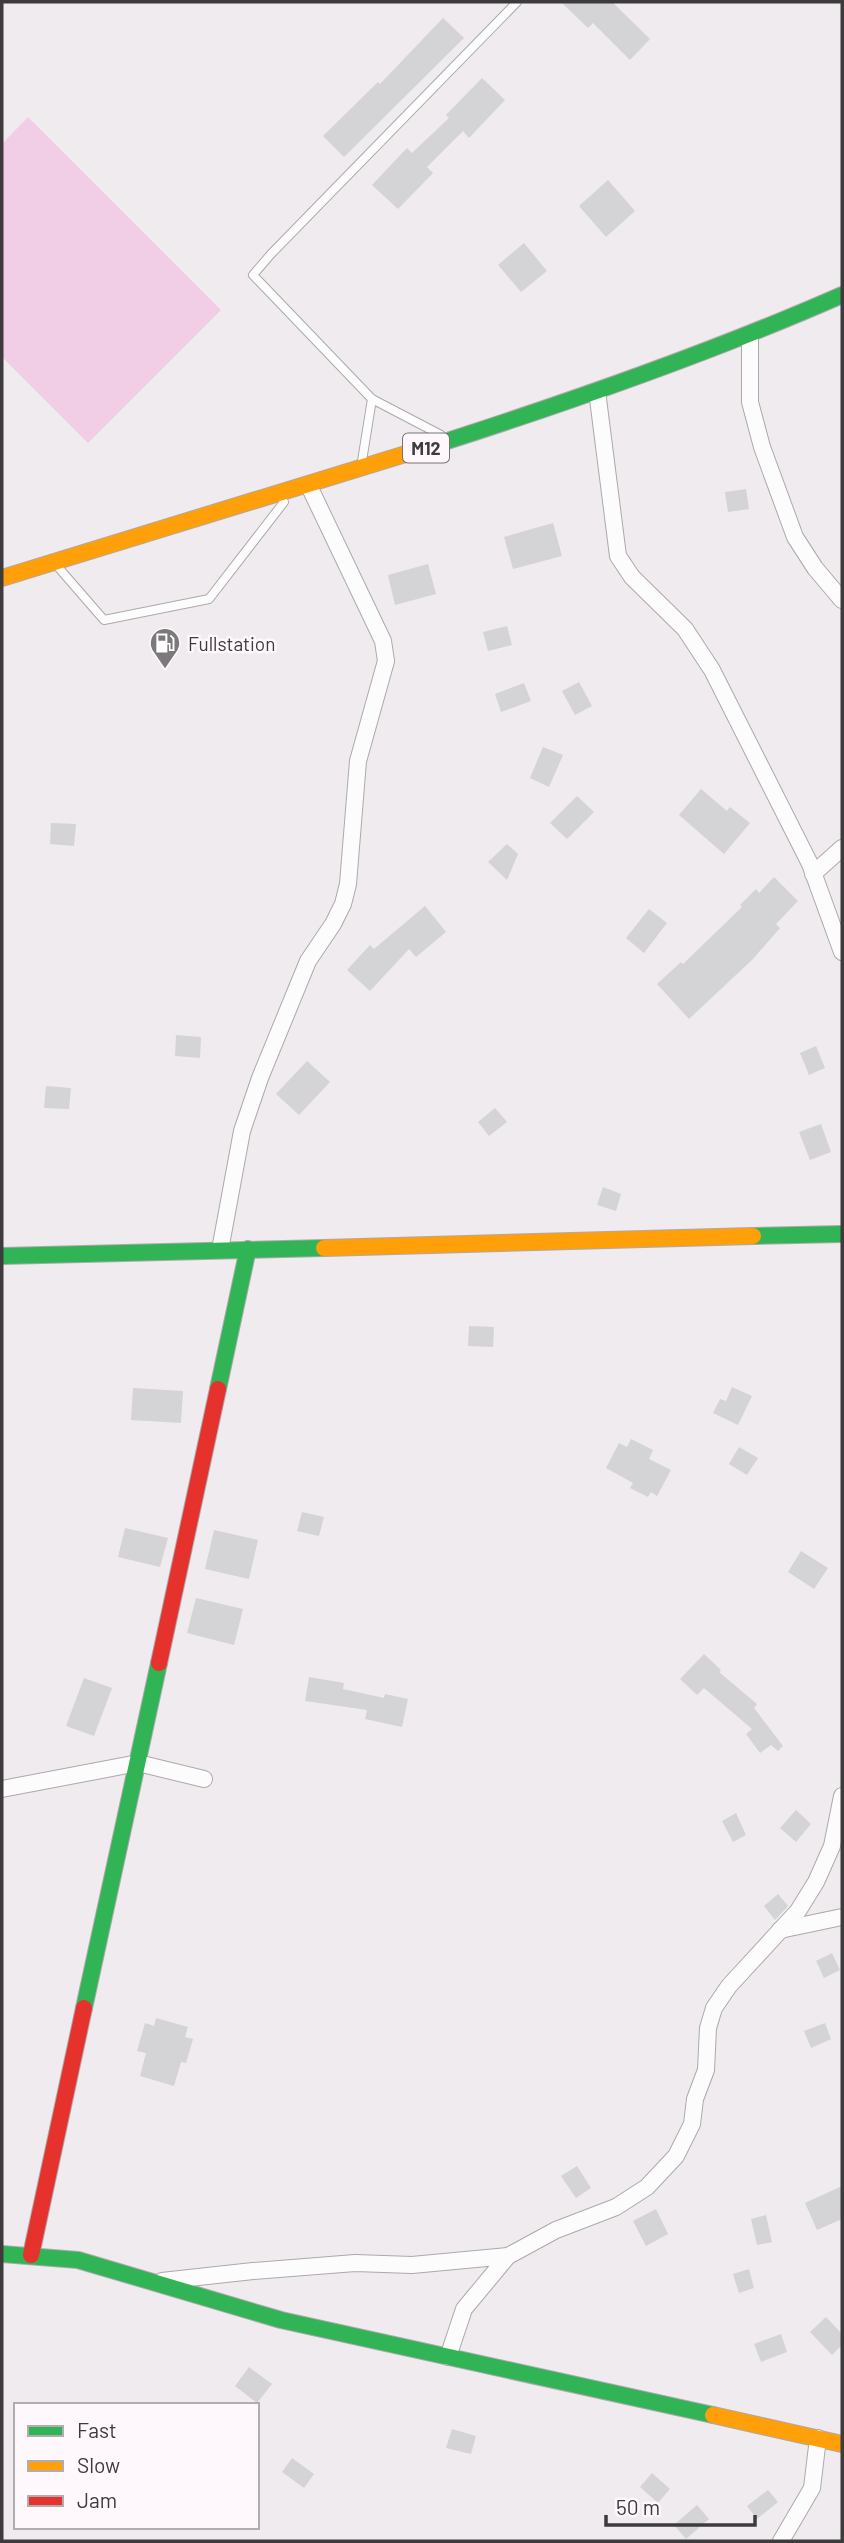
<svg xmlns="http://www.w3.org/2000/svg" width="844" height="2543" font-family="Barlow,sans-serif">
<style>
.green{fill:#f1cee5}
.building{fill:#d4d3d5}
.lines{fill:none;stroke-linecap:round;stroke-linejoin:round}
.lane-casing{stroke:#aca9ab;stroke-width:10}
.street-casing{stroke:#aca9ab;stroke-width:18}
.fast-casing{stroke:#aca9ab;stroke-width:18}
.slow-casing{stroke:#aca9ab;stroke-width:18}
.jam-casing{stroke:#aca9ab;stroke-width:18}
.lane{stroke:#fdfcfc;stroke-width:8}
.street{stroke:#fdfcfc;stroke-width:16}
.fast{stroke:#30b455;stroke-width:16}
.slow{stroke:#ff9f0a;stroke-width:16}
.jam{stroke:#e5322d;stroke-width:16}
.labels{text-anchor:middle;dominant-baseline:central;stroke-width:5;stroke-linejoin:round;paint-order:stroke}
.shield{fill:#fef7fb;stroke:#777375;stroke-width:2}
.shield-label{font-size:18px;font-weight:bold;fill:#3d3b3c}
.poi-label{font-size:19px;fill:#3d3b3c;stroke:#fef7fb;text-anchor:start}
</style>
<rect width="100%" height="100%" fill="#f0ebee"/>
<!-- green -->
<path class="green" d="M28,117L221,310L88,443L2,357V144Z"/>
<!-- building -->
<g class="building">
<path d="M561,2H612L650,39L630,60L593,23L588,28Z"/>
<path d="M443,18L464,38L344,157L323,136L378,82L380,84Z"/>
<path d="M482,78L505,100L469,138L463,131L427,167L433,173L398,209L372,185L407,148L412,153L449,118L446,115Z"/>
<path d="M608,180L635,211L606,237L579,206Z"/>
<path d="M524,243L547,271L521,292L498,265Z"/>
<path d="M746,489L749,509L728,512L725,492Z"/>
<path d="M553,523L562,556L513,569L504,537Z"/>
<path d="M428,564L436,594L395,605L388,575Z"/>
<path d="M507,626L512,645L488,651L483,632Z"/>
<path d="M579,682L592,706L575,715L562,691Z"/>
<path d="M524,683L531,701L501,712L495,694Z"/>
<path d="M543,747L563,755L549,787L530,778Z"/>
<path d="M701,789L727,811L730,807L750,823L724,854L679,815Z"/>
<path d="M577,796L594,812L567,839L550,823Z"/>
<path d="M51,823L76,824L74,846L50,844Z"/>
<path d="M507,844L518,854L507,880L488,862Z"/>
<path d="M774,877L798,901L776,924L780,928L753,959L689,1019L657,984L681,962L683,964L742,907L740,905L756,889L759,893Z"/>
<path d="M425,906L446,932L416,957L409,949L370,991L347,970L370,945L374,949Z"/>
<path d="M649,909L667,923L644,953L626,938Z"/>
<path d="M176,1035L201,1037L200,1058L175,1056Z"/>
<path d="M816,1046L825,1068L809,1075L800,1053Z"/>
<path d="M307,1061L330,1082L299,1115L276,1094Z"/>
<path d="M46,1086L71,1088L69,1109L44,1108Z"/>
<path d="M495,1108L507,1122L489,1136L478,1122Z"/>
<path d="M821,1124L831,1152L810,1160L799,1132Z"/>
<path d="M603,1187L621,1194L616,1211L597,1205Z"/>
<path d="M469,1326L494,1327L493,1347L468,1346Z"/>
<path d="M732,1387L752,1396L738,1425L713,1413L720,1399L726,1401Z"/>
<path d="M133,1388L183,1391L181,1423L131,1420Z"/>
<path d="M631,1439L653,1450L649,1459L671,1470L657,1496L651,1492L648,1497L630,1488L633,1483L606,1468L619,1443L627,1447Z"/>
<path d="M739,1447L758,1458L747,1475L729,1464Z"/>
<path d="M302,1512L324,1517L319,1536L297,1531Z"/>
<path d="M125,1528L168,1538L160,1567L118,1557Z"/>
<path d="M214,1530L258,1540L249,1579L205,1569Z"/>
<path d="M801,1551L828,1568L814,1589L788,1572Z"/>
<path d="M196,1598L243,1609L234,1645L187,1633Z"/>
<path d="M704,1654L721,1670L719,1672L757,1704L754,1708L783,1746L778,1751L771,1745L760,1753L746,1734L752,1729L704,1688L697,1695L680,1679Z"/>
<path d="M309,1677L344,1683L343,1689L384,1698L385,1694L408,1699L402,1727L365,1719L367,1710L305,1701Z"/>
<path d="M84,1678L112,1688L94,1736L66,1726Z"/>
<path d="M796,1810L811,1824L796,1842L780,1828Z"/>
<path d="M736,1813L746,1835L733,1842L722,1821Z"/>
<path d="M778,1894L788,1906L775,1920L764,1906Z"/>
<path d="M832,1953L840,1970L824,1978L816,1961Z"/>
<path d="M156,2018L188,2027L185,2037L193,2039L186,2063L181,2062L174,2086L140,2076L146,2053L137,2051L145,2023L154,2026Z"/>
<path d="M825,2023L831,2039L811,2048L804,2031Z"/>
<path d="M577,2166L591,2188L576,2198L561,2176Z"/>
<path d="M842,2186V2219L817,2230L805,2203Z"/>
<path d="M656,2209L668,2234L646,2246L633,2221Z"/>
<path d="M766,2215L772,2242L757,2245L751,2219Z"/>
<path d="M749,2269L754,2288L739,2293L733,2274Z"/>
<path d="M826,2317L842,2334V2345L832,2355L810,2332Z"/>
<path d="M781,2334L787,2352L761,2362L754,2344Z"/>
<path d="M249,2367L272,2384L257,2403L235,2386Z"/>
<path d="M452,2429L476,2436L471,2454L446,2448Z"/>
<path d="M292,2458L314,2474L304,2488L282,2472Z"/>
<path d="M652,2473L670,2489L658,2503L640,2487Z"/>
<path d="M768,2490L778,2502L757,2519L747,2506Z"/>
<path d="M697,2505L709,2519L686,2539L674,2525Z"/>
</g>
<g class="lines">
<!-- lane casing -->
<g class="lane-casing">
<g id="lane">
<path d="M441,435L372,399L253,275L271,254L517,2"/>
<path d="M362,461L372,399"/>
<path d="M58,567L104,620L209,599L284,502"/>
</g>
</g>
<!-- street casing -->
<g class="street-casing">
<g id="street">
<path d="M750,334V402L762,447L795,537L815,568L842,600"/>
<path d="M597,391L618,556L632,577L685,629L712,670L810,864L842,952"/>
<path d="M813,874L842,848"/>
<path d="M220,1250L242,1131L260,1078L308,961L333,924L343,904L348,884L358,761L386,661L383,641L309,486"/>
<path d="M2,1789L138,1763L204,1779"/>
<path d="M780,1930L842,1917"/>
<path d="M162,2281L253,2271L355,2263L412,2265L508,2256"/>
<path d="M448,2357L464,2309L508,2256L556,2230L616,2207L647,2187L676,2156L692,2124L695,2099L706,2070L708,2028L714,2008L729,1986L798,1911L816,1882L832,1846L842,1796"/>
<path d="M781,2541L812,2488L818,2438"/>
</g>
</g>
<!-- fast casing -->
<g class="fast-casing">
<g id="fast">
<path d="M438,444C575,400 710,353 842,295"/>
<path d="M753,1236L842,1234"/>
<path d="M2,1256L324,1248"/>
<path d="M218,1389L248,1249"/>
<path d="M84,2008L159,1663"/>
<path d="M2,2254L78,2260L281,2320L713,2415"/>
</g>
</g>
<!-- slow casing -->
<g class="slow-casing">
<g id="slow">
<path d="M2,578L438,444"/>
<path d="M324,1248L753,1236"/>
<path d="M713,2415L842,2444"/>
</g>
</g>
<!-- jam casing -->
<g class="jam-casing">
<g id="jam">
<path d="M159,1663L218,1389"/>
<path d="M31,2255L84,2008"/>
</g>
</g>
<!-- lane -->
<use href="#lane" class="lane"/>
<!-- street -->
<use href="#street" class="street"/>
<!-- fast -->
<use href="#fast" class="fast"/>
<!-- slow -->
<use href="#slow" class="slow"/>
<!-- jam -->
<use href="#jam" class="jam"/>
</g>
<!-- icons -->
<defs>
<g id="fuel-pin" transform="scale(1.575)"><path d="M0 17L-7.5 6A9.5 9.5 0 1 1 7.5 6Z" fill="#7c797a" stroke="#fef7fb"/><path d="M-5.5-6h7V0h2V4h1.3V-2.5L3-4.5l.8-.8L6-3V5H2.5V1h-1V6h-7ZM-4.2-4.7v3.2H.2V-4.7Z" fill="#fff"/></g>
</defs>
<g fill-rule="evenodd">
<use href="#fuel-pin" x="165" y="643"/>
</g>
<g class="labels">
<!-- shield labels -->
<rect class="shield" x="403" y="433.5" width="46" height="29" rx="5"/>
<g class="shield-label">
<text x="426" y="448">M12</text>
</g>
<!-- poi labels -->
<g class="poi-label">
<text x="188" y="643">Fullstation</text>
</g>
</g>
<!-- border -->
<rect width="844" height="2543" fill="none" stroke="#3d3b3c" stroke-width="7"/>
<!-- legend -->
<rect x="14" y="2403" width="245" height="126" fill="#fef7fb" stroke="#b1acaf" stroke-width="2"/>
<rect x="28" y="2426" width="35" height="10" fill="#30b455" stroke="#b1acaf" stroke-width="2"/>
<text x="77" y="2438" font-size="21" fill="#3d3b3c">Fast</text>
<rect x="28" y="2461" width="35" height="10" fill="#ff9f0a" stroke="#b1acaf" stroke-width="2"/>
<text x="77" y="2473" font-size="21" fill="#3d3b3c">Slow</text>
<rect x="28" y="2496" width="35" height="10" fill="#e5322d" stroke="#b1acaf" stroke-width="2"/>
<text x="77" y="2508" font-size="21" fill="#3d3b3c">Jam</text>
<!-- scale -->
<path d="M606 2515v10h149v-10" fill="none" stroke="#3d3b3c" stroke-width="3.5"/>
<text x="616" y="2515" font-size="21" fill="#3d3b3c" stroke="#fef7fb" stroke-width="5" paint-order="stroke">50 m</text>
</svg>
